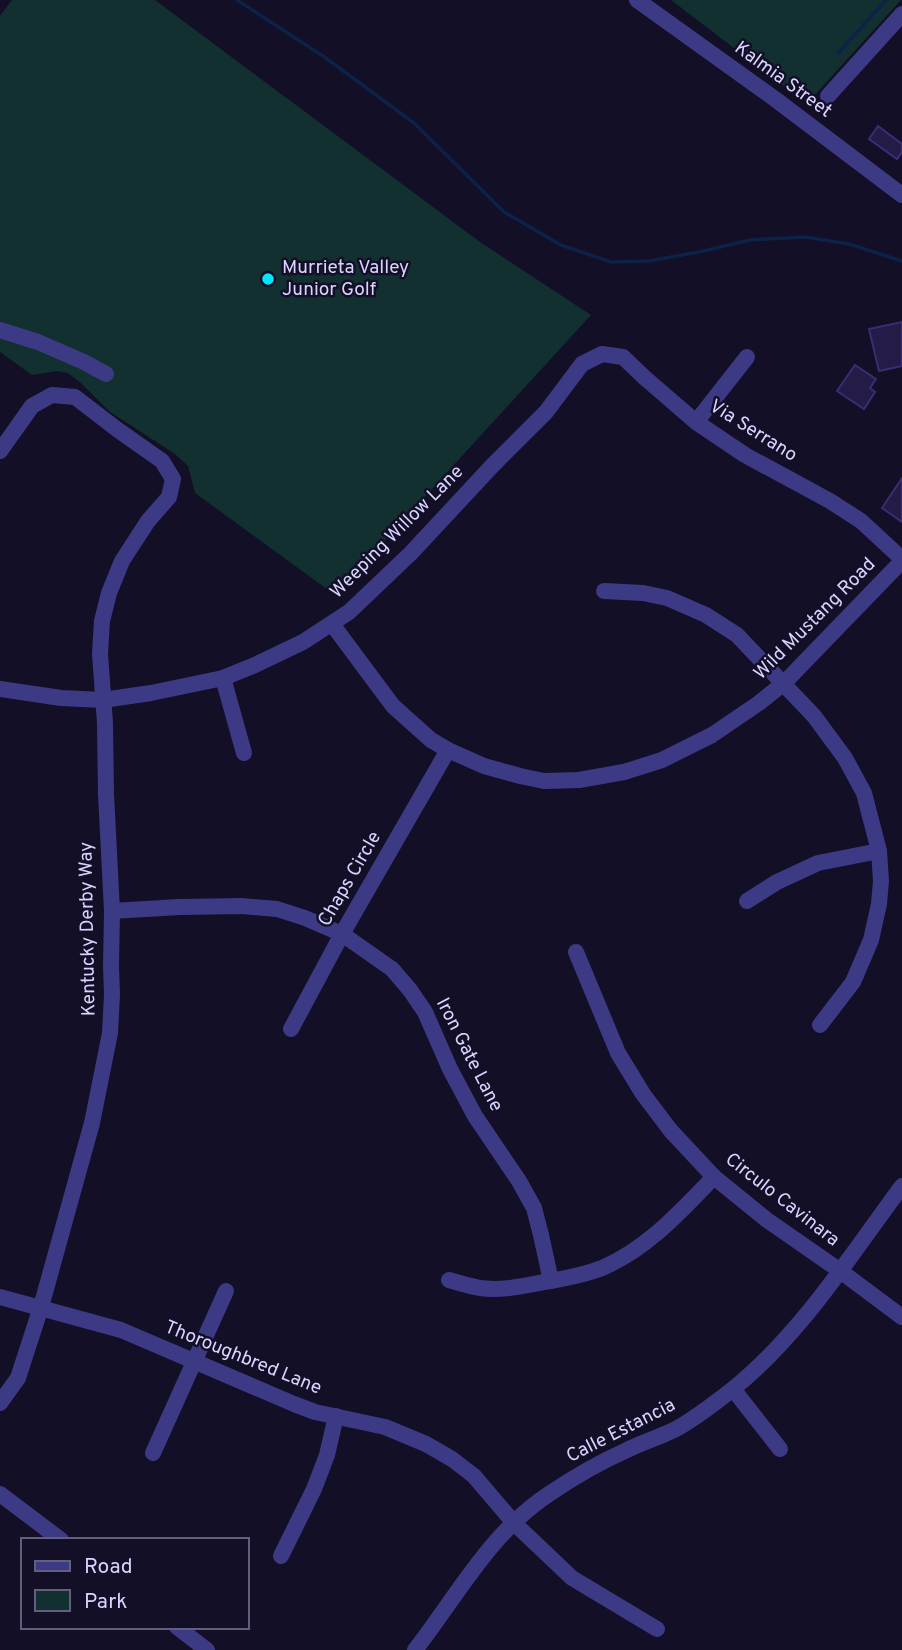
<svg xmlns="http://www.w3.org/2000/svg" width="902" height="1650" font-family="Overpass,sans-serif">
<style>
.green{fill:#12302f}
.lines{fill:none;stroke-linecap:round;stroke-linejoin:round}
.stream{stroke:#0c2248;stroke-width:3.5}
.building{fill:#241b47;stroke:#3b2d73;stroke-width:2}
.minor{stroke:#3d3a85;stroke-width:16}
.poi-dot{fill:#00e5ff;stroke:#130f26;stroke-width:2.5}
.labels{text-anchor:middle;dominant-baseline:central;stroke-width:5;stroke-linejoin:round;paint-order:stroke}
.street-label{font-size:19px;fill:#d9d4ff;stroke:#130f26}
.poi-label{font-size:19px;fill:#d9d4ff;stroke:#130f26;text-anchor:start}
</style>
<rect width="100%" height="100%" fill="#130f26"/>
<!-- green -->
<g class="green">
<path d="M12,0H155L480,242L591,315L335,595L195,493L188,466L175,454L110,412L82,384L68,373L57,371L32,375L0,352V16Z"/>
<path d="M671,0H901L812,98L798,97Z"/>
</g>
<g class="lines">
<!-- stream -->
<g class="stream">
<path d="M237,0L323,56L414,123L504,212L561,245L611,262L649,261L699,252L750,240L805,237L849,244L902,261"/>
<path d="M838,53L886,0"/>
</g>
</g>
<!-- building -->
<g class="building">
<path d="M878,126L902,144V152L897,159L869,139Z"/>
<path d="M902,322V366L879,371L869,329Z"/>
<path d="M855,365L876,379L870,388L875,392L864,409L837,391Z"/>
<path d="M902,478V522L882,508Z"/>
</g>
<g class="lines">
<!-- minor -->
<g class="minor">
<path d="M637,0L775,99L902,195"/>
<path d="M828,96L902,14"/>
<path d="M0,330L38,342L84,362L106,374"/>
<path d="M696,422L747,357"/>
<path d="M0,451L32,406L52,395L75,397L118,430L162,461L173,479L169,497L148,521L122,561L109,593L102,621L100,654L105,723L106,794L112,911L111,966L112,995L110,1033L92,1123L41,1307L18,1378L0,1403"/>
<path d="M604,591L643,593L667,598L706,615L737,635L814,716L845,758L864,793L879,851L881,881L879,904L871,940L853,982L820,1025"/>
<path d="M332,624L393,706L431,740L448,750L484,766L520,776L544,781L579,780L624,772L662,760L712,735L759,703L784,683L902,561"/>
<path d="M223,678L244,753"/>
<path d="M0,689L61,698L103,700L151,693L223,678L255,665L303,642L349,612L411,553L492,466L546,412L582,364L602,354L623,357L645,378L696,422L745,455L830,501L861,521L902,559"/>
<path d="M747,901L777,882L818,863L879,851"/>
<path d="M112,911L179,907L242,906L277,909L305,918L342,934L392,969L410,990L425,1012L450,1069L475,1116L519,1181L534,1208L541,1235L551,1281"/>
<path d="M576,952L618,1053L643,1094L671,1131L714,1177L767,1220L839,1270L902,1317"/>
<path d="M291,1029L342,934L448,750"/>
<path d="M449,1280C459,1283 469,1286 480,1288C501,1291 524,1286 544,1282C563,1279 584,1275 602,1268C647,1249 681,1211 714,1177"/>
<path d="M0,1297L121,1330L294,1404L315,1412L385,1427L426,1444L452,1459L474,1476L514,1523L572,1578L657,1629"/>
<path d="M733,1389L780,1449"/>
<path d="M153,1453L226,1291"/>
<path d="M0,1494L61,1540"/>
<path d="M281,1556L314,1489L327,1455L336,1416"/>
<path d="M177,1627L207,1650"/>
<path d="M415,1650C457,1596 490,1533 549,1494C574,1477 600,1462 627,1450C643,1442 660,1437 676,1429C696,1418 715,1403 733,1389C801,1334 850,1256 902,1186"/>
</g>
</g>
<!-- markers -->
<circle class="poi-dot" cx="268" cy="279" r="7"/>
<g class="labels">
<!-- street labels -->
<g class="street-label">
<text transform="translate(783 80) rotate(36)">Kalmia Street</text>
<text transform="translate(753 431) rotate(32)">Via Serrano</text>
<text transform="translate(397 532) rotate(-45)">Weeping Willow Lane</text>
<text transform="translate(815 619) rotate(-45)">Wild Mustang Road</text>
<text transform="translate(350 879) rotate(-60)">Chaps Circle</text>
<text transform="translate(88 929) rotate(-91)">Kentucky Derby Way</text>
<text transform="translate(469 1055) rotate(63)">Iron Gate Lane</text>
<text transform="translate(782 1200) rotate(38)">Circulo Cavinara</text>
<text transform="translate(243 1358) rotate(22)">Thoroughbred Lane</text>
<text transform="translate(621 1431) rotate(-27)">Calle Estancia</text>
</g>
<!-- poi labels -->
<g class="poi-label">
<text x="282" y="268">Murrieta Valley<tspan x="282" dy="22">Junior Golf</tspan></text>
</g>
</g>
<!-- legend -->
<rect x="21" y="1538" width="228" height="91" fill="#130f26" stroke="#625e7d" stroke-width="2"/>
<rect x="35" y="1561" width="35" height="10" fill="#3d3a85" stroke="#625e7d" stroke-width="2"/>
<text x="84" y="1573" font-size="21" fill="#d9d4ff">Road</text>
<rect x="35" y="1590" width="35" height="21" fill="#12302f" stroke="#625e7d" stroke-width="2"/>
<text x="84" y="1608" font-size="21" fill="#d9d4ff">Park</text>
</svg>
